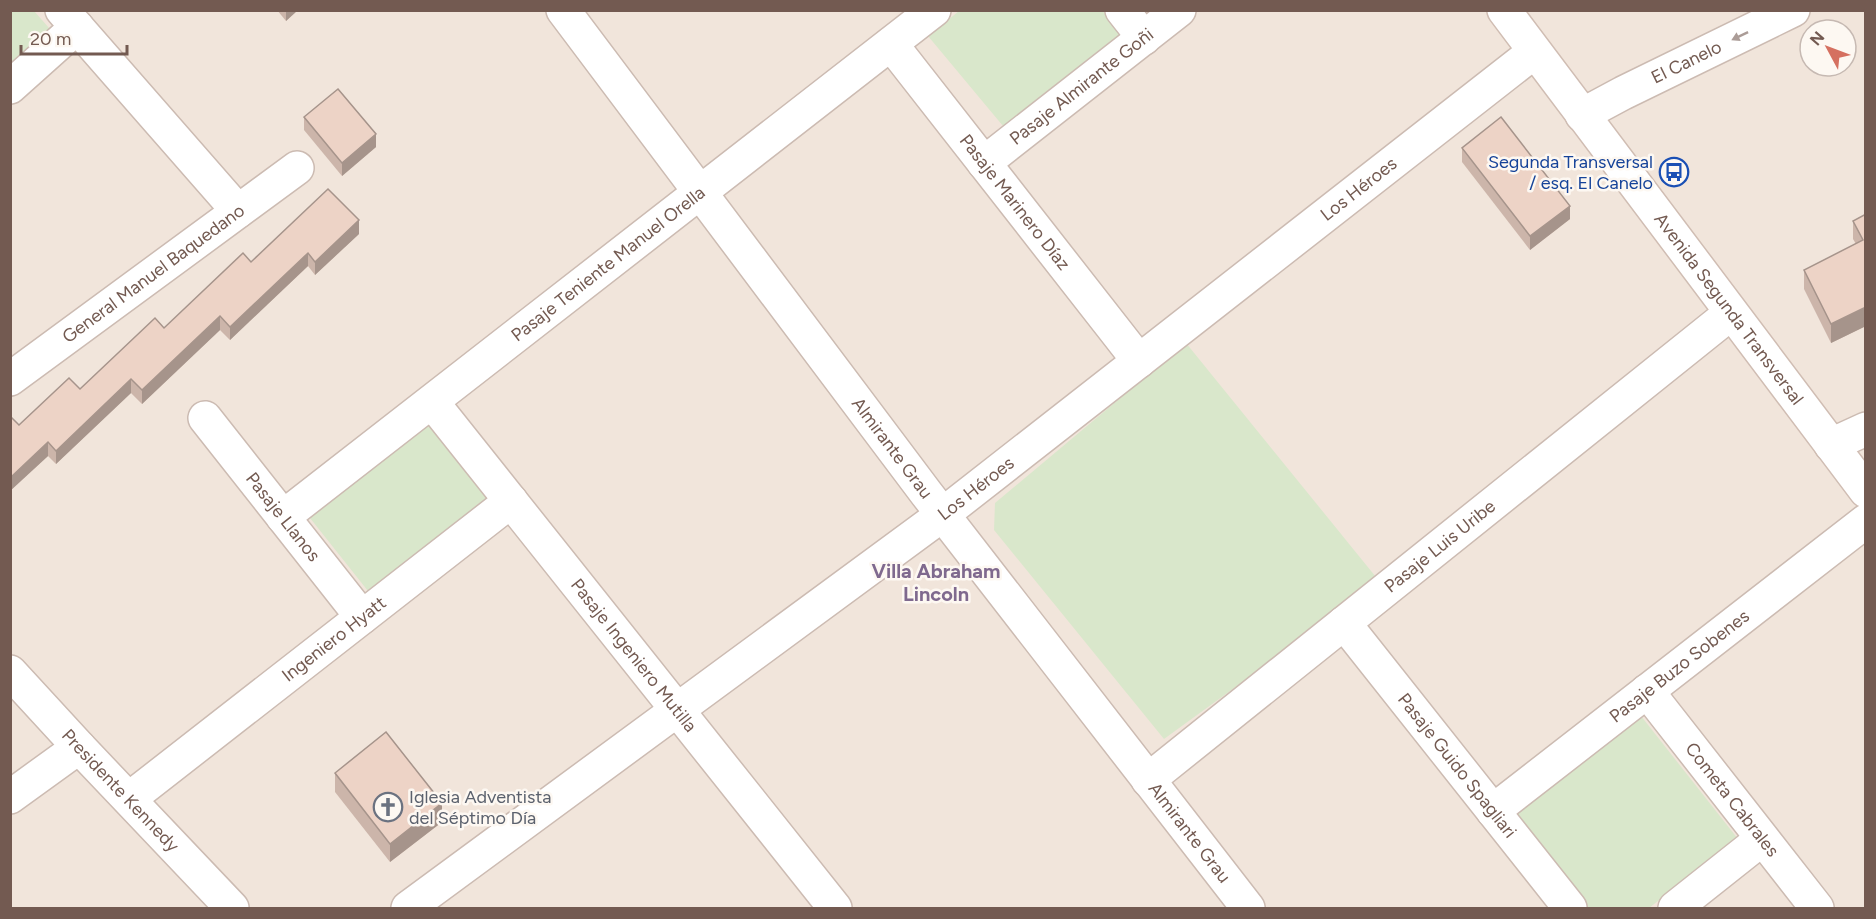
<svg xmlns="http://www.w3.org/2000/svg" width="1876" height="919" font-family="Figtree,sans-serif">
<style>
.residential{fill:#f1e5db;fill-rule:evenodd}
.green{fill:#d9e7cb}
.lines{fill:none;stroke-linecap:round;stroke-linejoin:round}
.minor-casing{stroke:#ccbbb2;stroke-width:36}
.secondary-casing{stroke:#d0bdb3;stroke-width:36}
.minor{stroke:#fff;stroke-width:33}
.secondary{stroke:#fff;stroke-width:33}
.wall{fill:#ccb5aa}
.shaded-wall{fill:#a6948b}
.building{fill:#edd3c6;stroke:#a6948b;stroke-width:1.5}
.oneway{fill:#ab9c97}
.labels{text-anchor:middle;dominant-baseline:central;stroke-width:5;stroke-linejoin:round;paint-order:stroke}
.street-label{font-size:18px;fill:#735a51;stroke:#fdf8f2}
.transit-label{font-size:18px;fill:#164399;stroke:#fdf8f2;text-anchor:end}
.worship-label{font-size:18px;fill:#5b616d;stroke:#fdf8f2;text-anchor:start}
.neighbourhood-label{font-size:20px;font-weight:bold;fill:#7f698e;stroke:#fdf8f2}
</style>
<rect width="100%" height="100%" fill="#fbf4ec"/>
<!-- residential -->
<path class="residential" d="M11,11H1865V908H11ZM1810,30H1846V66H1810Z"/>
<!-- green -->
<g class="green">
<path d="M1102,10L1124,37L1008,132L928,36L959,11Z"/>
<path d="M11,11H34L57,37L11,79Z"/>
<path d="M1186,343L1380,582L1164,739L994,530L995,503Z"/>
<path d="M434,420L499,497L372,596L310,518Z"/>
<path d="M1641,716L1738,839L1649,908H1582L1511,818Z"/>
</g>
<g class="lines">
<!-- minor casing -->
<g class="minor-casing">
<g id="minor">
<path d="M62,10L238,211"/>
<path id="s1" d="M563,10L926,493L1248,908"/>
<path d="M1122,10L1144,38"/>
<path id="s2" d="M891,44L1139,361"/>
<path d="M10,87L77,27"/>
<path id="s3" d="M1582,115L1623,93L1793,10"/>
<path id="s4" d="M984,163L1179,10"/>
<path id="s5" d="M10,379L297,168"/>
<path id="s6" d="M432,402L835,908"/>
<path id="s7" d="M205,418L362,617"/>
<path d="M1831,445L1866,429"/>
<path id="s8" d="M283,517L934,10"/>
<path id="s9" d="M1344,623L1570,908"/>
<path id="s10" d="M10,672L79,747L232,908"/>
<path id="s11" d="M1647,691L1817,908"/>
<path id="s12" d="M1148,780L1731,313"/>
<path d="M10,797L79,747"/>
<path id="s13" d="M129,799L511,501"/>
<path id="s14" d="M1493,811L1866,521"/>
<path id="s15" d="M408,908L942,515L1534,52"/>
<path d="M1675,908L1762,839"/>
</g>
</g>
<!-- secondary casing -->
<g class="secondary-casing">
<g id="secondary">
<path id="s16" d="M1504,10L1866,491"/>
</g>
</g>
<!-- minor -->
<use href="#minor" class="minor"/>
<!-- secondary -->
<use href="#secondary" class="secondary"/>
</g>
<!-- wall -->
<g class="wall">
<path d="M277,10H298L286,21Z"/>
<path d="M304,117L376,147L342,176L304,130Z"/>
<path d="M1462,148L1570,219L1530,250L1462,162Z"/>
<path d="M1866,214V326L1831,343L1804,289V270L1856,244L1853,239V221Z"/>
<path d="M359,234L315,275L308,266L230,340L220,330L142,404L131,393L56,464L48,456L10,491L11,417L19,425L80,389L164,328L251,262Z"/>
<path d="M335,773L442,822L390,862L335,792Z"/>
</g>
<!-- shaded-wall -->
<g class="shaded-wall">
<path d="M286,10H298L286,21Z"/>
<path d="M376,134V147L342,176V163Z"/>
<path d="M1570,206V219L1530,250V236Z"/>
<path d="M359,220V234L315,275V262Z"/>
<path d="M308,253V266L230,340V327Z"/>
<path d="M1866,307V326L1831,343V324Z"/>
<path d="M220,316V330L142,404V390Z"/>
<path d="M131,379V393L56,464V451Z"/>
<path d="M48,442V456L10,491V478Z"/>
<path d="M442,803V822L390,862V844Z"/>
</g>
<!-- building -->
<g class="building">
<path d="M338,89L376,134L342,163L304,117Z"/>
<path d="M1501,117L1570,206L1530,236L1462,148Z"/>
<path d="M328,189L359,220L315,262L308,253L230,327L220,316L142,390L131,379L56,451L48,442L10,478L11,417L19,425L69,378L80,389L155,318L164,328L243,253L251,262Z"/>
<path d="M1866,214V307L1831,324L1804,270L1863,240L1853,221Z"/>
<path d="M386,732L442,803L390,844L335,773Z"/>
</g>
<!-- one-way arrows -->
<defs><path id="oneway-solid" d="M-6-.8H1V-3.2L6.5 0L1 3.2V.8H-6Z" transform="scale(1.5)"/></defs>
<use class="oneway" href="#oneway-solid" transform="translate(1740 36) rotate(154)"/>
<!-- icons -->
<defs>
<g id="bus-ring" transform="scale(1.5)"><circle r="9.5" fill="#fdf8f2" stroke="#1a4fb4" stroke-width="1.5"/><path d="M-5-6H5V4H4V6H2V4H-2V6H-4V4H-5ZM-3.5-4V0h7V-4ZM-3.5 1.2v1.5H-2V1.2ZM2 1.2v1.5H3.5V1.2Z" fill="#1a4fb4"/></g>
<g id="church-ring" transform="scale(1.5)"><circle r="9.5" fill="#fdf8f2" stroke="#6b7280" stroke-width="1.5"/><path d="M-1.2-6h2.4v3.5h3.3v2.4h-3.3V6h-2.4V-.1h-3.3v-2.4h3.3Z" fill="#6b7280"/></g>
</defs>
<g fill-rule="evenodd">
<use href="#bus-ring" x="1674" y="172"/>
<use href="#church-ring" x="388" y="807"/>
</g>
<g class="labels">
<!-- street labels -->
<g class="street-label">
<text stroke="none"><textPath href="#s3" startOffset="117">El Canelo</textPath></text>
<text stroke="none"><textPath href="#s4" startOffset="124">Pasaje Almirante Goñi</textPath></text>
<text stroke="none"><textPath href="#s15" startOffset="1192">Los Héroes</textPath></text>
<text stroke="none"><textPath href="#s2" startOffset="201">Pasaje Marinero Díaz</textPath></text>
<text stroke="none"><textPath href="#s8" startOffset="412">Pasaje Teniente Manuel Orella</textPath></text>
<text stroke="none"><textPath href="#s5" startOffset="178">General Manuel Baquedano</textPath></text>
<text stroke="none"><textPath href="#s16" startOffset="374">Avenida Segunda Transversal</textPath></text>
<text stroke="none"><textPath href="#s1" startOffset="548">Almirante Grau</textPath></text>
<text stroke="none"><textPath href="#s15" startOffset="706">Los Héroes</textPath></text>
<text stroke="none"><textPath href="#s7" startOffset="126">Pasaje Llanos</textPath></text>
<text stroke="none"><textPath href="#s12" startOffset="374">Pasaje Luis Uribe</textPath></text>
<text stroke="none"><textPath href="#s13" startOffset="260">Ingeniero Hyatt</textPath></text>
<text stroke="none"><textPath href="#s6" startOffset="324">Pasaje Ingeniero Mutilla</textPath></text>
<text stroke="none"><textPath href="#s14" startOffset="236">Pasaje Buzo Sobenes</textPath></text>
<text stroke="none"><textPath href="#s9" startOffset="182">Pasaje Guido Spagliari</textPath></text>
<text stroke="none"><textPath href="#s10" startOffset="162">Presidente Kennedy</textPath></text>
<text stroke="none"><textPath href="#s11" startOffset="138">Cometa Cabrales</textPath></text>
<text stroke="none"><textPath href="#s1" startOffset="1034">Almirante Grau</textPath></text>
</g>
<!-- transit labels -->
<g class="transit-label">
<text x="1653" y="162">Segunda Transversal<tspan x="1653" dy="21">/ esq. El Canelo</tspan></text>
</g>
<!-- worship labels -->
<g class="worship-label">
<text x="409" y="797">Iglesia Adventista<tspan x="409" dy="21">del Séptimo Día</tspan></text>
</g>
<!-- neighbourhood labels -->
<g class="neighbourhood-label">
<text x="936" y="571">Villa Abraham<tspan x="936" dy="23">Lincoln</tspan></text>
</g>
</g>
<!-- border -->
<rect width="1876" height="919" fill="none" stroke="#735a51" stroke-width="24"/>
<!-- north arrow -->
<g transform="translate(1828 48) rotate(311)"><circle r="28" fill="#fdf8f2" stroke="#c6b9b2" stroke-width="1.5"/>
<path d="M0-4.5L10 22L0 15L-10 22Z" fill="#d57060"/>
<text y="-9" font-size="16" font-weight="bold" text-anchor="middle" fill="#735a51">N</text>
</g>
<!-- scale -->
<path d="M21 45v9h106v-9" fill="none" stroke="#735a51" stroke-width="3"/>
<text x="30" y="45" font-size="18" fill="#735a51" stroke="#fdf8f2" stroke-width="4.5" paint-order="stroke">20 m</text>
</svg>
